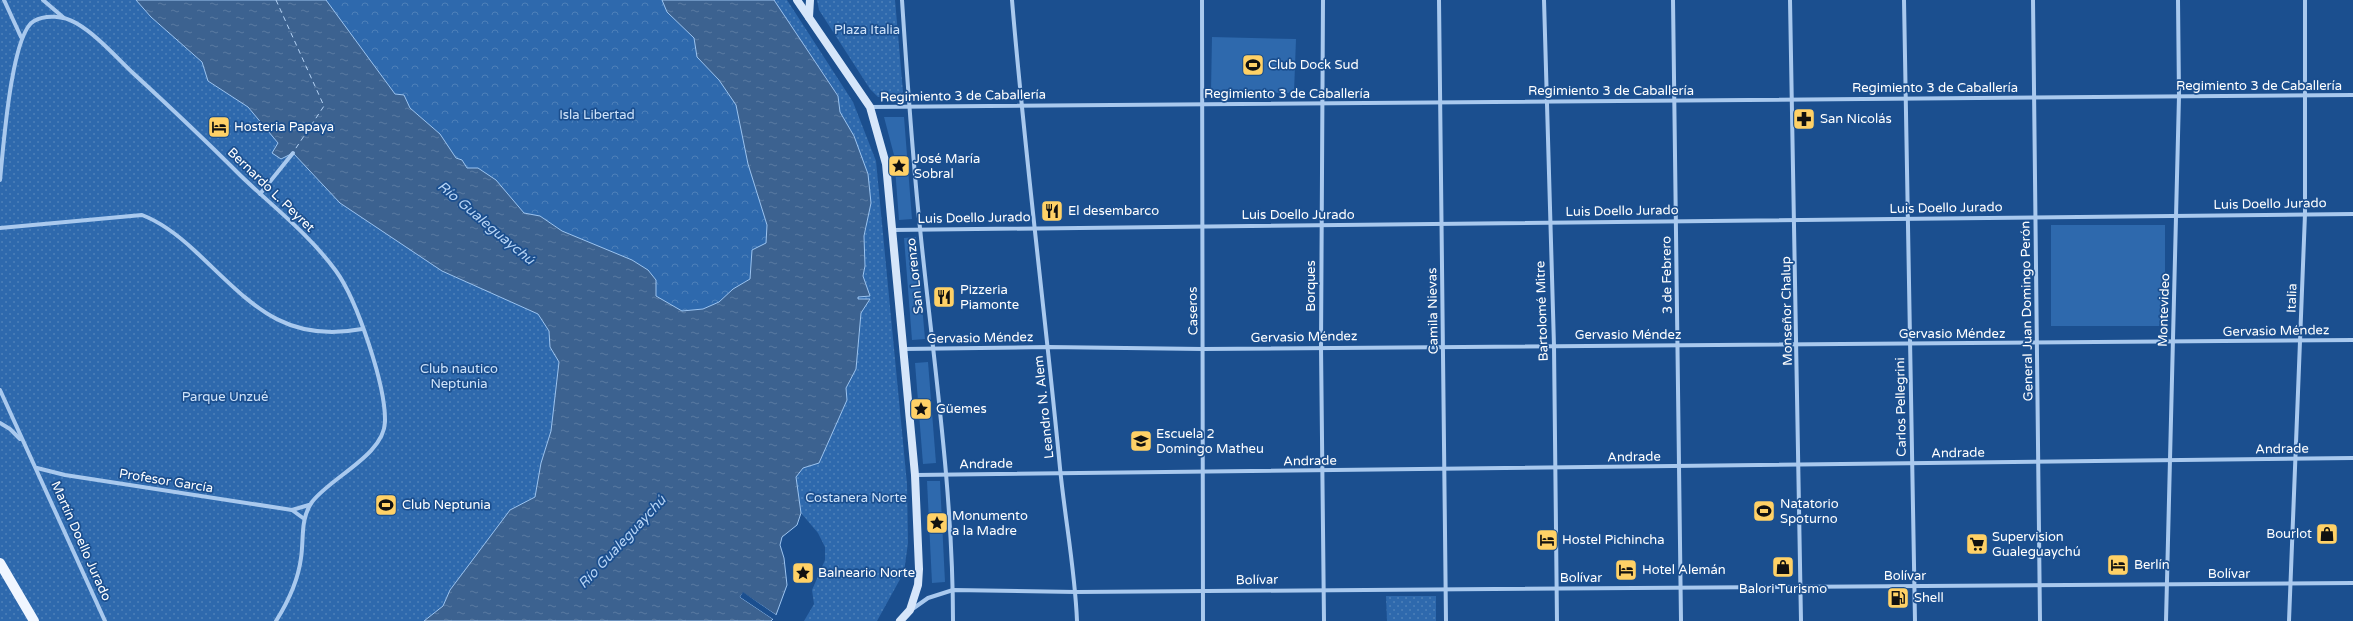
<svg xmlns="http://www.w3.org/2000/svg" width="2353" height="621" font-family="'Varela Round',sans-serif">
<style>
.grass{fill:#2e69ad}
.forest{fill:url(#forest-crowns)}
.park{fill:url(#park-dots)}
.water{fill:url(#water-ripples);stroke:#9cc4f0}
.pier{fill:#1b4f8f}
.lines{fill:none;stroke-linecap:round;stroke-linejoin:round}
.ferry{stroke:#b5d3f5;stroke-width:1;stroke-dasharray:5 4;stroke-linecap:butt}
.street{stroke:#a9c9ee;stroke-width:4}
.secondary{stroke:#d6e6fa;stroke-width:8}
.primary{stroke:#f0f6ff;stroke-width:10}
.labels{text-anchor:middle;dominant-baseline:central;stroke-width:3.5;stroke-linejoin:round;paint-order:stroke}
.park-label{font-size:13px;fill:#cfe3fa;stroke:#1b4f8f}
.poi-label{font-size:13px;fill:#fff;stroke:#1b4f8f;text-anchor:start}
.street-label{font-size:13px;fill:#fff;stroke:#1b4f8f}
.water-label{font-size:14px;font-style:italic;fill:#b5d3f5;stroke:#1b4f8f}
</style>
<defs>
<pattern id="forest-crowns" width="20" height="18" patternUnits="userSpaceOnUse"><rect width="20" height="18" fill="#2e69ad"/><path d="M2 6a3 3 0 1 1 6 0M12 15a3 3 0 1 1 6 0" fill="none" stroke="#4d80b9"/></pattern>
<pattern id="park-dots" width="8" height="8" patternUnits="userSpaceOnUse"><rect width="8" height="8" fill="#2e69ad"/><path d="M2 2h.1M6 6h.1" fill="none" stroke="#4d80b9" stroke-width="1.8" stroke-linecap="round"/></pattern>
<pattern id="water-ripples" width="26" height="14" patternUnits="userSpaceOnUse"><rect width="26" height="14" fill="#3c6290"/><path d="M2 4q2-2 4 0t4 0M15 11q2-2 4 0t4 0" fill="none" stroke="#597aa1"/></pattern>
</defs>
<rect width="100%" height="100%" fill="#1b4f8f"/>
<!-- grass -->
<g class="grass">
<path d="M1212,37L1296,39L1294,93L1211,91Z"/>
<path d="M884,117H904L912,219L899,220L894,155Z"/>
<rect x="2051" y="225" width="114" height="101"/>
<path d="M916,237L925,339L912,340L904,238Z"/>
<path d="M928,362L936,463L923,464L915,363Z"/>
<path d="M927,481H940L945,582L932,583Z"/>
</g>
<!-- forest -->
<path class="forest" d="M326,0H662L667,12L694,38L697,57L719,80L736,105L748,164L767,225L766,243L752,251L750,279L733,289L719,302L703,309L682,311L656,296V280L648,270L632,260L562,231L540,216L524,213L467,168L462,160L456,158L440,134L410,108L404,96L395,94Z"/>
<!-- park -->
<g class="park">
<path d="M0,0H136L151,17L202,62L208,81L248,107L278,143L293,153L340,203L442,271L538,314L549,331L550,347L559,362L551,431L541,463L535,497L510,510L450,590L443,606L424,621H0Z"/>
<path d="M774,0H787L853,102L876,161L907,484L908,543L904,572L877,621H804L814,604L812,590L825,560V547L818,533L801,513L796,477L803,468L819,463L847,400L846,388L856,369L861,313L869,299H858V296H869L863,276L865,266L864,236L867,226L854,136L840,112L838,95Z"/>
<path d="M817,0H895L903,92L900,97H878L870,89L819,10Z"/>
<path d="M1386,596H1436V621H1387Z"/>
</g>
<!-- water -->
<path class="water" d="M136,0H326L395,94L404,95L410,108L440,134L456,158L462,160L467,168H478L496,180L524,213L540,216L562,231L632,260L648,270L656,280V296L682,311L703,309L719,302L733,289L750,279L752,250L766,243L767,225L748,164L736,105L719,80L697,57L694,38L667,12L662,0H774L838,96L840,112L854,136L868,174L871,203L864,236L865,266L863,276L870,296L858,297V299H870L861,313L856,369L846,388L847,400L819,463L803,468L796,477L801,513L797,525L782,537L780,545L784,558L787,585L776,615L743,593L740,597L773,619L771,621H424L443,606L450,590L510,510L535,497L541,463L551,431L559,362L550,347L549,331L538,314L442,271L340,203L293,153L281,159L272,153L278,143L248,107L208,81L202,62L151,17Z"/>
<!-- pier -->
<path class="pier" d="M743,592L776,615L775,617L743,595L774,618L773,619L740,597Z"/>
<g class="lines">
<!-- ferry -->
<path class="ferry" d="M276,0L324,106L294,151"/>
<!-- street -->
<g class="street">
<path d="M4,0L21,37"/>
<path d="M43,0L64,18"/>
<path d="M902,0C907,76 912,152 920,228C933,358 953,490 953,621"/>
<path d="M1012,0C1025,156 1045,312 1060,468C1065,519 1075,570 1077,621"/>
<path d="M1202,0L1203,621"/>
<path d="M1323,0L1321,347L1324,621"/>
<path d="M1439,0L1446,621"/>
<path d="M1544,0L1554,346L1557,621"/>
<path d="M1673,0L1681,621"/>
<path d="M1790,0L1801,621"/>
<path d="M1904,0L1915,621"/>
<path d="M2033,0L2040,621"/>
<path d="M870,107L2353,95"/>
<path d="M0,180C3,152 11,33 34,21C46,14 64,16 76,23C97,35 116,57 134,74C170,107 205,140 240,175C272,206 309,234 336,271C357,300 386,386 385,422C384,455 331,477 312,502C300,519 304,539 301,558C298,581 288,602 276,621"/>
<path d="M260,194L293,153"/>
<path d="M0,228L142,215C163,223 179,236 195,251C249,301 281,344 362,329"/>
<path d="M892,230L2353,214"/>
<path d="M904,349L1048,347L1203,349L2353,340"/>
<path d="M0,390L105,621"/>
<path d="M0,423L10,429L20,439"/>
<path d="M37,468L65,475L292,510L309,505"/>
<path d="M915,475L2353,458"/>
<path d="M292,510L303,518"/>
<path d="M911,610L928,598L953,590L1076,592L2353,583"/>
<path d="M2166,621L2179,96L2178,0"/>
<path d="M2289,621L2305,214V0"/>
</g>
<!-- secondary -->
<g class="secondary">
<path d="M797,0L870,107L886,164L915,475L919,569L918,585L910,610L900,621"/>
<path d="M809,17L810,0"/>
</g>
<!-- primary -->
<path class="primary" d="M0,563L34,621"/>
</g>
<!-- icons -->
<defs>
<g id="stadium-square" transform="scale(1.15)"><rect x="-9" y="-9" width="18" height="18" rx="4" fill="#ffd166" stroke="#1b4f8f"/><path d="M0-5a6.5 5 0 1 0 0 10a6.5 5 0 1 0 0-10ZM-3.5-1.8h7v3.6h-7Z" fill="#111"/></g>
<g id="pharmacy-square" transform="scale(1.15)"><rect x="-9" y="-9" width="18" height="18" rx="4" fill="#ffd166" stroke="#1b4f8f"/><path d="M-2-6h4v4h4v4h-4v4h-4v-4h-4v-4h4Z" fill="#111"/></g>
<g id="hotel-square" transform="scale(1.15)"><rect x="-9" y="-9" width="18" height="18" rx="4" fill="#ffd166" stroke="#1b4f8f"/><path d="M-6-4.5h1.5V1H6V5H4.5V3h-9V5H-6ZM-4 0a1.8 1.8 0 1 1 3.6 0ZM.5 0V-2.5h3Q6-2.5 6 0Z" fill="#111"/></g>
<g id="sight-square" transform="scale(1.15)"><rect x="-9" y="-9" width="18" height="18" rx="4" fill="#ffd166" stroke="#1b4f8f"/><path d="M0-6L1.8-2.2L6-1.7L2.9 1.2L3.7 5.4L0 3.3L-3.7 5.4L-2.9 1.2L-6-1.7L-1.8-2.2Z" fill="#111"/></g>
<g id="restaurant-square" transform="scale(1.15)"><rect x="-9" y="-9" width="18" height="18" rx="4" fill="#ffd166" stroke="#1b4f8f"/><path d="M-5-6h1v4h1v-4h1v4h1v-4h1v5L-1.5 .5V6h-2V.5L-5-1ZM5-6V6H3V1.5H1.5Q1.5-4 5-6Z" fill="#111"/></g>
<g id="school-square" transform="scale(1.15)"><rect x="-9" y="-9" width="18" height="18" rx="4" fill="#ffd166" stroke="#1b4f8f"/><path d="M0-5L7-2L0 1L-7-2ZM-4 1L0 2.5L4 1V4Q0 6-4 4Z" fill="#111"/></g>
<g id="shop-square" transform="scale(1.15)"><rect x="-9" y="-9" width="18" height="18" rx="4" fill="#ffd166" stroke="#1b4f8f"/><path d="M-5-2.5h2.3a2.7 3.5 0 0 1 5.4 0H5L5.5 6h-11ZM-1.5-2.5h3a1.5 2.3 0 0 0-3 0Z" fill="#111"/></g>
<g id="supermarket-square" transform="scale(1.15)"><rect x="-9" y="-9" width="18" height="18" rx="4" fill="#ffd166" stroke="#1b4f8f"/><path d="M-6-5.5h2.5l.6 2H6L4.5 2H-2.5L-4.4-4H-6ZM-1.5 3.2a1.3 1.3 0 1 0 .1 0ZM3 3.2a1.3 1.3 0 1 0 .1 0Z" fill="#111"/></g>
<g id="fuel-square" transform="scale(1.15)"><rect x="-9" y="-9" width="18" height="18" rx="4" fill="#ffd166" stroke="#1b4f8f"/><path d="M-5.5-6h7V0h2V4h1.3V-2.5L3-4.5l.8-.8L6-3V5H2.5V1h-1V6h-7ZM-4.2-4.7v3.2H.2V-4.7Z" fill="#111"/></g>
</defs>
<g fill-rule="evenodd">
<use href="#stadium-square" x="1253" y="65"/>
<use href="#pharmacy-square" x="1804" y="119"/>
<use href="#hotel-square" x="219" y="127"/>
<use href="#sight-square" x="899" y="166"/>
<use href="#restaurant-square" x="1052" y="211"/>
<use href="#restaurant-square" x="944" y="297"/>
<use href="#sight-square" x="921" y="409"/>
<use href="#school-square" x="1141" y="441"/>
<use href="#stadium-square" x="386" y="505"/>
<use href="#stadium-square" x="1764" y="511"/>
<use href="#sight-square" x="937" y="523"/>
<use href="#shop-square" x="2327" y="534"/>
<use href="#hotel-square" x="1547" y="540"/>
<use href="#supermarket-square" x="1977" y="544"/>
<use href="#hotel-square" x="2118" y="565"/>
<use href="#shop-square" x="1783" y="567"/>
<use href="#hotel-square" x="1626" y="570"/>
<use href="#sight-square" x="803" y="573"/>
<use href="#fuel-square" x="1898" y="598"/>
</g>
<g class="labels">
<!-- park labels -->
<g class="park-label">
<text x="867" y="30">Plaza Italia</text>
<text x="597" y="115">Isla Libertad</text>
<text x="459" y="369">Club nautico<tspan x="459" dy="15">Neptunia</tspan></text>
<text x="225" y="397">Parque Unzué</text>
<text x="856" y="498">Costanera Norte</text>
</g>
<!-- poi labels -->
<g class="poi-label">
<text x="1268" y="65">Club Dock Sud</text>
<text x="1820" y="119">San Nicolás</text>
<text x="234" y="127">Hosteria Papaya</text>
<text x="914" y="159">José María<tspan x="914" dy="15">Sobral</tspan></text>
<text x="1068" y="211">El desembarco</text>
<text x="960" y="290">Pizzeria<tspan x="960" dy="15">Piamonte</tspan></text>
<text x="936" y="409">Güemes</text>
<text x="1156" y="434">Escuela 2<tspan x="1156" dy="15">Domingo Matheu</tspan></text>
<text x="1780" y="504">Natatorio<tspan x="1780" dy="15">Spoturno</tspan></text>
<text x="402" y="505">Club Neptunia</text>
<text x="952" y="516">Monumento<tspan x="952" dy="15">a la Madre</tspan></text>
<text x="2312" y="534" text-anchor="end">Bourlot</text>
<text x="1992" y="537">Supervision<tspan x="1992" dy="15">Gualeguaychú</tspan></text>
<text x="1562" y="540">Hostel Pichincha</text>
<text x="2134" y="565">Berlín</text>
<text x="1642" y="570">Hotel Alemán</text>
<text x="818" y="573">Balneario Norte</text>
<text x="1783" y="589" text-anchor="middle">Balori Turismo</text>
<text x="1914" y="598">Shell</text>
</g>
<!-- street labels -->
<g class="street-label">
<text x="2259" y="86">Regimiento 3 de Caballería</text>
<text x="1935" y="88">Regimiento 3 de Caballería</text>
<text x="1611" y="91">Regimiento 3 de Caballería</text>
<text x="1287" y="94">Regimiento 3 de Caballería</text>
<text transform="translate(963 96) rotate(-1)">Regimiento 3 de Caballería</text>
<text transform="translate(271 190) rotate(44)">Bernardo L. Peyret</text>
<text transform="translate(2270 204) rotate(-1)">Luis Doello Jurado</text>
<text transform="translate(1946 208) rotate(-1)">Luis Doello Jurado</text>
<text transform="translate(1622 211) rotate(-1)">Luis Doello Jurado</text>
<text x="1298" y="215">Luis Doello Jurado</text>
<text transform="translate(974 218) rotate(-1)">Luis Doello Jurado</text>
<text transform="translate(1667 275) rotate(-91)">3 de Febrero</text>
<text transform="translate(915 276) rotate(-96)">San Lorenzo</text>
<text transform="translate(1311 286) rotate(-90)">Borques</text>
<text transform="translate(2292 298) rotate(-88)">Italia</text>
<text transform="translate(2164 310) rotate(-88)">Montevideo</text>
<text transform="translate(1193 311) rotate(-91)">Caseros</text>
<text transform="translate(1433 311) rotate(-91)">Camila Nievas</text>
<text transform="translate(1542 311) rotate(-92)">Bartolomé Mitre</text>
<text transform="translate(1787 311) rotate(-91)">Monseñor Chalup</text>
<text transform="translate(2027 311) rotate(-91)">General Juan Domingo Perón</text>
<text transform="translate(2276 331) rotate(-1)">Gervasio Méndez</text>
<text x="1952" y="334">Gervasio Méndez</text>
<text x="1628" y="335">Gervasio Méndez</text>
<text transform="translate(1304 337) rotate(-1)">Gervasio Méndez</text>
<text transform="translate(980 338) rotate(-1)">Gervasio Méndez</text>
<text transform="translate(1044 407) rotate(-96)">Leandro N. Alem</text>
<text transform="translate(1901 407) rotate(-91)">Carlos Pellegrini</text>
<text transform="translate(2282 449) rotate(-1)">Andrade</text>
<text transform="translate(1958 453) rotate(-1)">Andrade</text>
<text transform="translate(1634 457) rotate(-1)">Andrade</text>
<text transform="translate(1310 461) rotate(-1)">Andrade</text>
<text transform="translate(986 464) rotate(-1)">Andrade</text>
<text transform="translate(166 481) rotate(9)">Profesor García</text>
<text transform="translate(81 541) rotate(66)">Martín Doello Jurado</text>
<text x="2229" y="574">Bolívar</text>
<text x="1905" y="576">Bolívar</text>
<text x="1581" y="578">Bolívar</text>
<text transform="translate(1257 580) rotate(-1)">Bolívar</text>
</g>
<!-- water labels -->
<g class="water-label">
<text transform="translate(486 223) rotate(40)">Río Gualeguaychú</text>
<text transform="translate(622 542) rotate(-47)">Río Gualeguaychú</text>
</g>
</g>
</svg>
